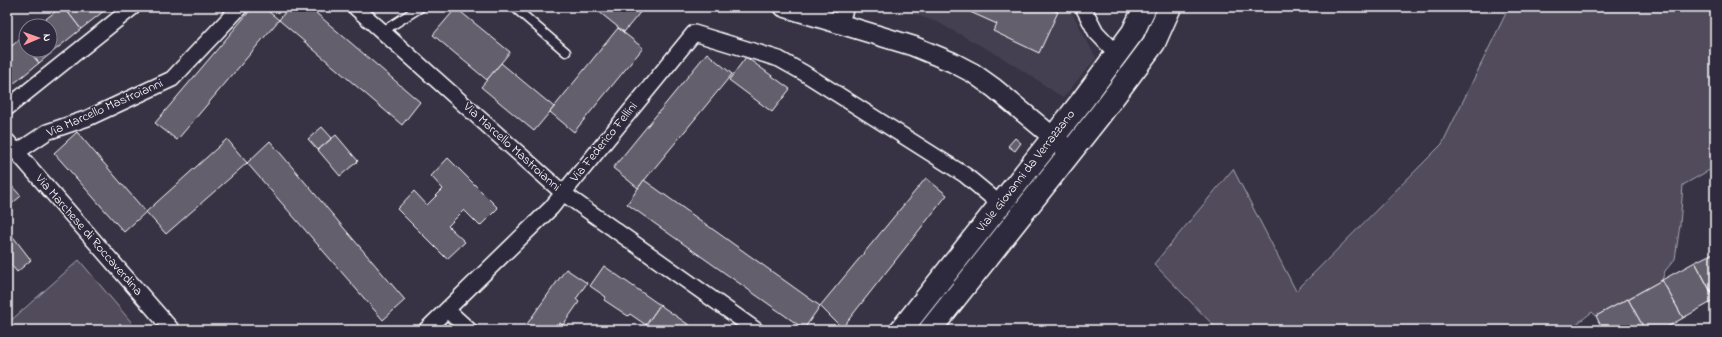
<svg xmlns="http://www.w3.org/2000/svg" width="1722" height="337" font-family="'Indie Flower',sans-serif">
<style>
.built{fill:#444051}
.green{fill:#514c5c;stroke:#a8a6ae}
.building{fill:#635f6d;stroke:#fff}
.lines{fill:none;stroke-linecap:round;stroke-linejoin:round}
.service-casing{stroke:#fff;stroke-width:11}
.minor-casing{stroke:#fff;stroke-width:18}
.tertiary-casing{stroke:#fff;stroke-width:22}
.secondary-casing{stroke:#fff;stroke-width:25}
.service{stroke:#2f2a3d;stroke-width:8}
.minor{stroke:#2f2a3d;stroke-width:15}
.tertiary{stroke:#2f2a3d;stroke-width:19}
.secondary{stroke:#2f2a3d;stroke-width:22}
.labels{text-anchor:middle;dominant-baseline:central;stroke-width:3;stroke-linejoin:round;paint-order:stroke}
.street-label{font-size:13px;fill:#fff;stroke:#2f2a3d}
</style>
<rect width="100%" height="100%" fill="#373345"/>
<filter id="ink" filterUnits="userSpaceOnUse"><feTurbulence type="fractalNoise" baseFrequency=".025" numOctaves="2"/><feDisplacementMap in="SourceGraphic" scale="8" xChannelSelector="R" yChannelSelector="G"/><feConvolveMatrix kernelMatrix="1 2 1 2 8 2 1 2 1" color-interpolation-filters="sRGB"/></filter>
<g filter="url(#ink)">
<!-- built -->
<path class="built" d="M904,7H1069L1096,58L1063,98L1033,77L998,55L937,22L905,11Z"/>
<!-- green -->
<g class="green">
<path d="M1509,7H1715V167L1683,185L1680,225L1675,259L1665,271L1662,280L1596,316L1592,312L1569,330H1218L1154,264L1233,169L1296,291L1442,144Z"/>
<path d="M79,260L132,323L125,330H7V324Z"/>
</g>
<!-- building -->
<g class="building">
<path d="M61,7H64L81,29L39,63L28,50H50V26H37Z"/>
<path d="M64,7H109L81,29Z"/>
<path d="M253,7H263L279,20L177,140L155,123Z"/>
<path d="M289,7H309L420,102L402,125L279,20Z"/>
<path d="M593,7H639L642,10L624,32Z"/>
<path d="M959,7H1046L1058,12L1039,53L993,31L997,24Z"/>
<path d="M456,8L510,52L487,80L433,35Z"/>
<path d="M618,28L643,48L574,132L550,112Z"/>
<path d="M20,39L26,47V50H28L39,63L7,89V50Z"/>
<path d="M707,53L732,74L638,188L613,168Z"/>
<path d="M746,57L790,89L772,112L729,80Z"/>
<path d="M501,63L554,107L534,131L481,87Z"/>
<path d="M322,127L332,138L318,150L308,139Z"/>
<path d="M77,132L146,212L124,232L54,153Z"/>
<path d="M336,135L358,161L340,176L318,150Z"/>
<path d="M1015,138L1021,143L1015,151L1008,146Z"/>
<path d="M227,139L247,163L166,234L146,212Z"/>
<path d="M270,141L405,300L383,320L247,163Z"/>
<path d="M448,158L498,208L480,226L464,210L448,226L465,242L447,259L397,209L414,191L427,205L443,189L431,176Z"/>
<path d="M926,178L947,195L842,328L820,306Z"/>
<path d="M644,180L820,306L804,329L627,204Z"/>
<path d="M7,181L21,196L8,207L7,206Z"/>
<path d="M11,234L31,260L17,272L7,260V237Z"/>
<path d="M1715,252V299L1695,262Z"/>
<path d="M1695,262L1715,300L1683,318L1662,280Z"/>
<path d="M604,266L660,305L646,325L630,314L628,316L604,300L606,297L590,286Z"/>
<path d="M566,269L587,283L576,299L579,302L563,325L560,323L555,330H535L527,324Z"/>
<path d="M1662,280L1683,318L1662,330H1645L1628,299Z"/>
<path d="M1628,299L1645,330H1603L1596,316Z"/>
<path d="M660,305L689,325L696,330H653L646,325Z"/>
</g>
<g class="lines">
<!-- service casing -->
<g class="service-casing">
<g id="service">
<path d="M514,7L566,52"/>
<path d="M383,31L421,7"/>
</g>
</g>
<!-- minor casing -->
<g class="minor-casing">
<g id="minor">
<path d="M355,7L563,193L756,330"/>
<path d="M1083,7L1096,32L1117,54"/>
<path d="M840,24L846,7"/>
<path d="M7,108L133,7"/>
<path d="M7,141L172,330"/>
<path d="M17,152L47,132L88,118L172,79L240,7"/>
<path d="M447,310L469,330"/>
<path d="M426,330L551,208L694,33L779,59L804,73L965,175L1000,204"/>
</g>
</g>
<!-- tertiary casing -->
<g class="tertiary-casing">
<path id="tertiary" d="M784,7L913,46L952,62L973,73L994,88L1065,147"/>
</g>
<!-- secondary casing -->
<g class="secondary-casing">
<g id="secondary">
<path d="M901,330L1082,101L1133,32L1145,7"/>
<path d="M930,330L1100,115L1154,43L1170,7"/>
</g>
</g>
<!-- service -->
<use href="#service" class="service"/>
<!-- minor -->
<use href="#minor" class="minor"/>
<!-- tertiary -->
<use href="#tertiary" class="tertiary"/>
<!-- secondary -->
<use href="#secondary" class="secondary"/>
</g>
</g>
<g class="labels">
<!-- street labels -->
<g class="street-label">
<text transform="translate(105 108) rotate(-24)">Via Marcello Mastroianni</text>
<text transform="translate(604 142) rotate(-51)">Via Federico Fellini</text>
<text transform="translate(512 147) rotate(42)">Via Marcello Mastroianni</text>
<text transform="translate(1026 171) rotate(-52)">Viale Giovanni da Verrazzano</text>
<text transform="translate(89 235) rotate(49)">Via Marchese di Roccaverdina</text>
</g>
</g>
<!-- margin -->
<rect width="1722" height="337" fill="none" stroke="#2f2a3d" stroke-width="24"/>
<rect x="12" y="12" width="1698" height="313" fill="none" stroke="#fff" stroke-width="1.5" filter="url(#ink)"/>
<!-- north arrow -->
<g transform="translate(38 38) rotate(88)"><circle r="19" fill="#2f2a3d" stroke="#827f8b"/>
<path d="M0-3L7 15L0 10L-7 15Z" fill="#ff9aa2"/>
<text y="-6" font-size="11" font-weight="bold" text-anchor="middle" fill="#ffffff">N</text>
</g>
</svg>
